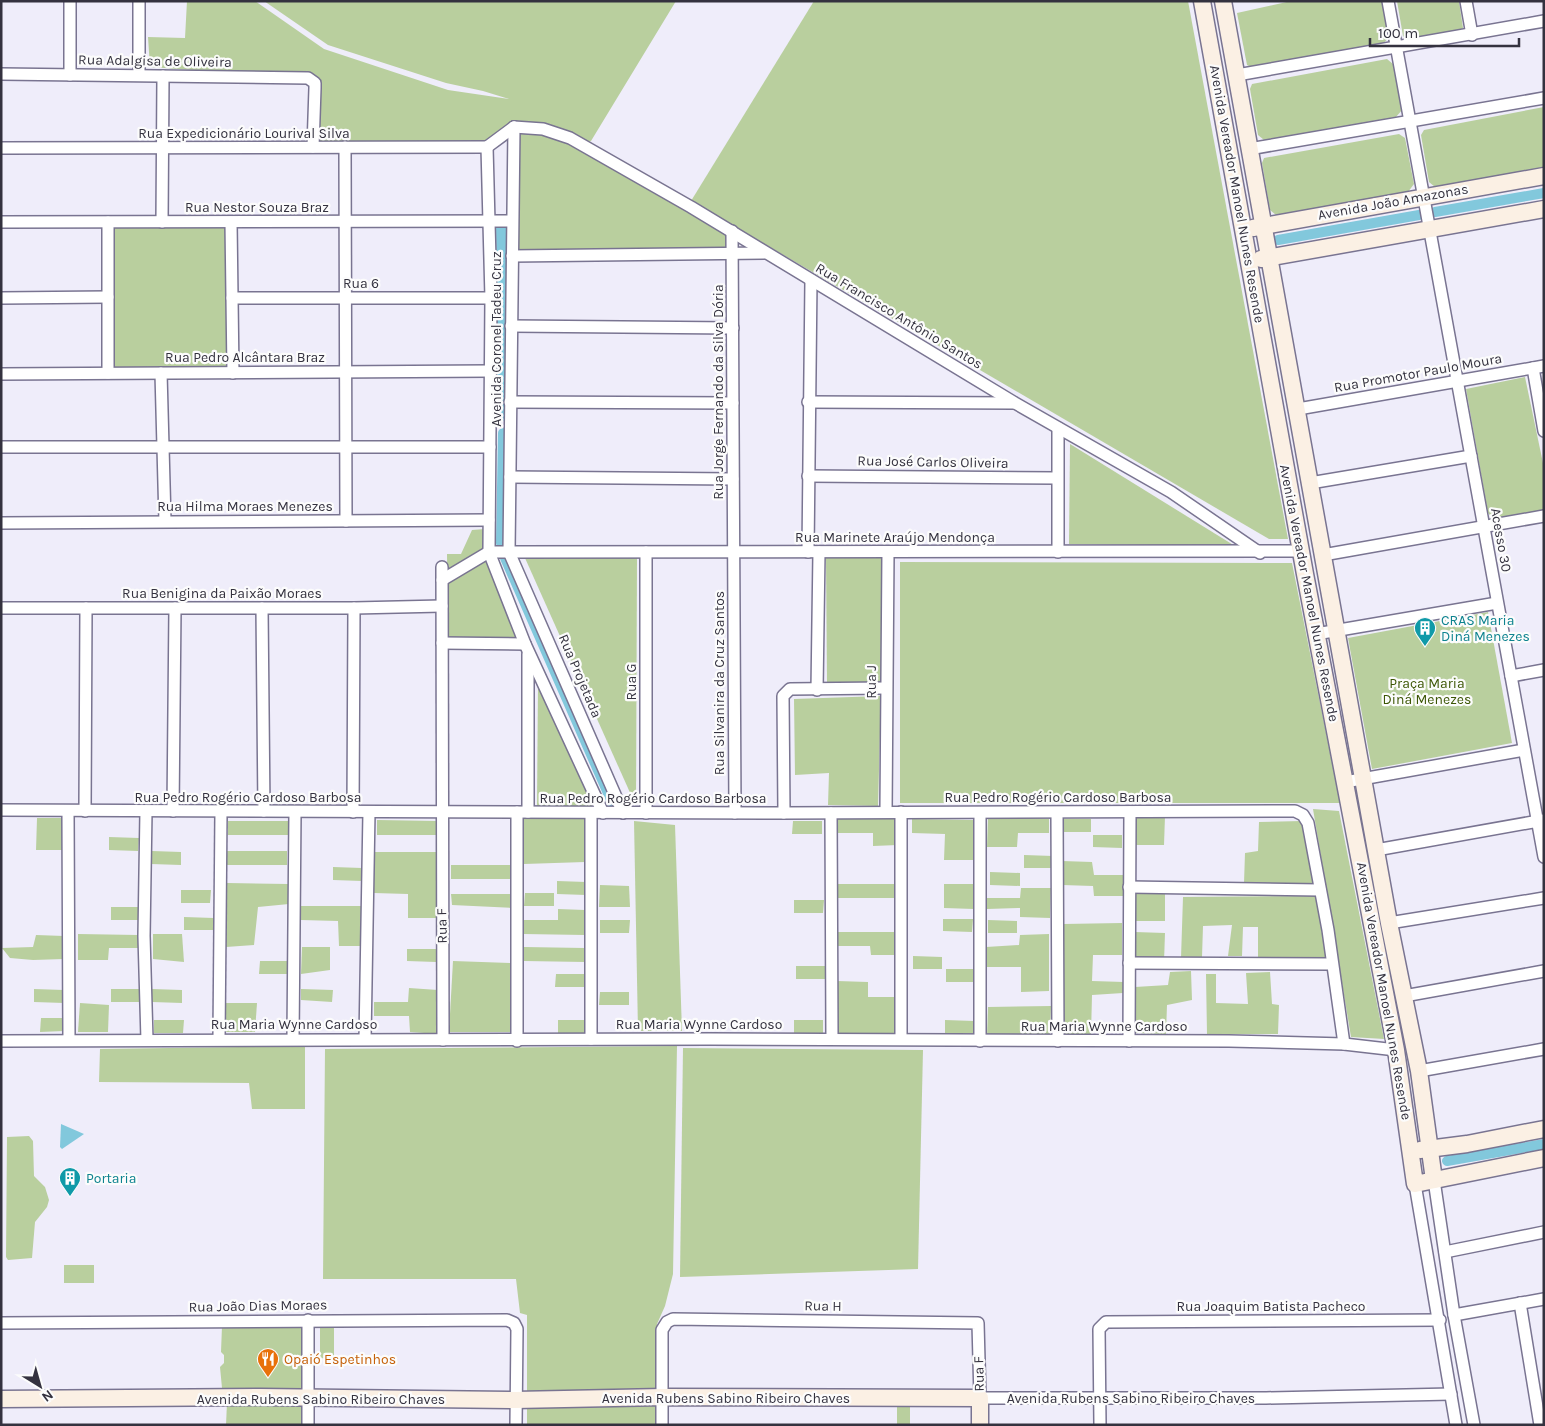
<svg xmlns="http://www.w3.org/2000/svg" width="1545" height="1426" font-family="Karla,sans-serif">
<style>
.green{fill:#b9cf9e}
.water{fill:#82c8dc}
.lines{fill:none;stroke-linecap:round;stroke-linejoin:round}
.canal{stroke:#82c8dc;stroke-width:10}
.street-casing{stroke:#797491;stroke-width:14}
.secondary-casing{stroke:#797491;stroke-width:19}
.street{stroke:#fff;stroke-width:11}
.secondary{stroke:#fbf0e4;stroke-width:16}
.labels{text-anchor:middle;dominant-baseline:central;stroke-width:4.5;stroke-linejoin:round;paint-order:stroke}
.street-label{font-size:14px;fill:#34323f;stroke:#fcfcfc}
.culture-label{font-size:14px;fill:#0d838f;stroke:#fcfcfc;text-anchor:start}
.park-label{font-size:14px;fill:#3c5604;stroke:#fcfcfc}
.food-label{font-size:14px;fill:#c56008;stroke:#fcfcfc;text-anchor:start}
</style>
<rect width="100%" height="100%" fill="#efedfa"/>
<!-- green -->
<g class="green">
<path d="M187,1H255L324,49L448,90L509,99L483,91L446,83L328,45L264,1H676L591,141L583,144L732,231V253L517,250L514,127L487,147H313L315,88L308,78L150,67L148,37L185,38Z"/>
<path d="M814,1H1188L1288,539H1269L691,201Z"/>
<path d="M1291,1H1382L1389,37L1383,44L1251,67L1247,65L1237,13Z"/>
<path d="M1397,1H1459L1463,28L1461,30L1407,40L1403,36Z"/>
<path d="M1387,59L1393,64L1402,110L1396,117L1264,140L1258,135L1250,89L1252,84Z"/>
<path d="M1544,107V167L1435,187L1429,182L1421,135L1424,130Z"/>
<path d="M1399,134L1405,138L1414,184L1408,192L1276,215L1270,210L1262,163L1264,158Z"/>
<path d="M227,227V368L115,369L114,228Z"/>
<path d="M1525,377L1544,468V511L1494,519L1488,513L1466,389Z"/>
<path d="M1070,444L1235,546L1069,544Z"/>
<path d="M485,529L519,640H448L447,554H461L472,530Z"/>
<path d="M826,557L885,558L881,684L827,683Z"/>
<path d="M525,558H637L636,806Z"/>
<path d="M900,562L1292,563L1340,803H900Z"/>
<path d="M1488,612L1512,743L1372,769L1348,638Z"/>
<path d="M538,682L593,806H537Z"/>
<path d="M881,696L878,806L828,805L829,773L795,775L794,699Z"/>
<path d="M1313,809L1339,811L1384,1039L1351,1037Z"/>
<path d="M1135,815L1165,816L1164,845H1134Z"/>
<path d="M988,817L1049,819V833H1018L1017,847H987Z"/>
<path d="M37,818H65L66,850H36Z"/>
<path d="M836,818L898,819V845L873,846V833H836Z"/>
<path d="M524,819H585V862L524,864Z"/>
<path d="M912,819L973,820L974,860H944L945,834L912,833Z"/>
<rect x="1062" y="819" width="29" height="13"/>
<path d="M377,820L438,821V835H377Z"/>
<path d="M228,821H290L289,835H228Z"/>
<path d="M634,821L675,825L682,1031H638Z"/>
<path d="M793,821H822V834H792Z"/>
<path d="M1302,821L1315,884L1244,883L1245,853L1258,851L1259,822Z"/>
<path d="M1093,835H1122V848L1093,847Z"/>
<path d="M109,837L139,838L138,851L109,850Z"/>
<path d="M152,851L181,852V865L151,864Z"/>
<rect x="226" y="851" width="61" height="14"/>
<path d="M374,852H436L437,918H408V894L374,893Z"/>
<path d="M1024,855L1053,856V868H1024Z"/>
<path d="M1062,861L1092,862L1094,875H1123L1124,896H1094L1093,886L1062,885Z"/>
<path d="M451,865H513L512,879H451Z"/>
<path d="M333,867L362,868V881L333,880Z"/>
<path d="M990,872L1020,873V886L990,885Z"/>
<path d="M557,881L586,882V895L557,894Z"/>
<path d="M227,883L288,884L289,904L258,907L254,945L226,947Z"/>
<rect x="837" y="884" width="62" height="14"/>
<path d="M944,884H974V909L944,908Z"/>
<path d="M600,885L629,886L630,907H599Z"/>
<path d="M1021,888H1051L1050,918L1020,917V908L987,909L986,898H1020Z"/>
<path d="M181,890H211L210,903H181Z"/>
<path d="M1135,891L1165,892V921H1135Z"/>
<path d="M525,893H554V906H524Z"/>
<path d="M451,894H513V908L452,905Z"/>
<path d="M1316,896L1326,959L1258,957V927H1243L1242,956H1228L1232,925L1203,926L1202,957L1181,958L1183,897Z"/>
<path d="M794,900H824L823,913H794Z"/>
<path d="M301,906H362V946H339L338,921L301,920Z"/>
<path d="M111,907H141L140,920H111Z"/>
<path d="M558,909L585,910V935L523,934L524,920H558Z"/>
<path d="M184,917L214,918V930H184Z"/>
<path d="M943,919H973L972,932L943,931Z"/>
<path d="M600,920H630L629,933H600Z"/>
<path d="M988,920L1017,921V933H988Z"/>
<path d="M1122,923V955H1093L1092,981L1124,982L1123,993L1092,995L1091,1035L1062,1034L1063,924Z"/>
<path d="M838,932H900L898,955H871L870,946H838Z"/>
<path d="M1135,932L1165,933L1164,962L1134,961Z"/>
<path d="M78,934L138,935V948H109L108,960H78Z"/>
<path d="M153,934H182L184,962L153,959Z"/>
<path d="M1049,934V991L1021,992V967H987L986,947L1019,945L1020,935Z"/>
<path d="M36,935L64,936V959L33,960L10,958L2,948L33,947Z"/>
<path d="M302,947H330V970L301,974Z"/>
<path d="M524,947L585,948V962L524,961Z"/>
<path d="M407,949H436V962L407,961Z"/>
<path d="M913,956L942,957V969H913Z"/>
<path d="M260,961H289V974H259Z"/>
<path d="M453,961L511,963L510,1032H449Z"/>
<rect x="796" y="966" width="30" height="13"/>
<rect x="946" y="969" width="29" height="13"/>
<path d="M1191,971L1192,1000L1167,1005L1166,1034L1136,1033L1135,987L1168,985L1170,972Z"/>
<path d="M1270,972L1272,1004L1279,1005L1278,1034H1207L1206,974H1216V1003L1248,1004L1246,973Z"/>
<path d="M556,974H585V987H555Z"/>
<path d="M837,981L868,982V997H899L898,1034L837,1033Z"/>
<path d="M409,988L438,990V1034L410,1032L409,1016H374V1002H408Z"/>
<path d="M34,989L64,990V1003L34,1002Z"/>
<rect x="111" y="989" width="29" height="13"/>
<path d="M152,989L182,990V1003L152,1002Z"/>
<path d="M301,989L333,990L332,1002L301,1000Z"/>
<path d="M600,992H629V1005H599Z"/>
<path d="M80,1003L109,1005L108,1032H78Z"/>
<path d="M226,1003H257L255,1032H226Z"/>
<path d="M1051,1006L1050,1036H987L988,1007Z"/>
<path d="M41,1018H64V1031L40,1032Z"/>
<path d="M154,1020H184L183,1033H154Z"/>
<rect x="558" y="1020" width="29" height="13"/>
<rect x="794" y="1020" width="29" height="13"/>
<path d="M945,1020L974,1021V1033H945Z"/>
<path d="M305,1046V1109H252L249,1083L99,1082L100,1049Z"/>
<path d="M677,1046L673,1274L665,1306L657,1324L658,1425H527V1315L520,1313L516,1279H323L325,1049Z"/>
<path d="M683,1048L923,1050L918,1269L680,1277Z"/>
<path d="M29,1136L33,1141L34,1176L45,1187L49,1200L47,1207L35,1222L32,1258L8,1260L6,1257L7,1137Z"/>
<rect x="64" y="1265" width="30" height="18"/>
<path d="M222,1326L305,1328L304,1391L222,1388L220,1367L224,1363V1355L221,1352Z"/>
<path d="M320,1326L334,1327V1359L320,1358Z"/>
<path d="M227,1403H302V1425H226Z"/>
<rect x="897" y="1403" width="13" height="22"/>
</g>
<!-- water -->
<path class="water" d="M61,1124L84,1134L62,1149L60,1147Z"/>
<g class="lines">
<!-- canal -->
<g class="canal">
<path d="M1435,212L1544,193"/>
<path d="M501,225L503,416"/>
<path d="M1278,240L1419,215"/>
<path d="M501,543L503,433"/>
<path d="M505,558L614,807"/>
<path d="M1447,1161L1544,1144"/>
</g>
<!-- street casing -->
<g class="street-casing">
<g id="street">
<path d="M70,1V75"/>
<path d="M1388,1L1544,857"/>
<path d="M1466,1L1472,35"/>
<path d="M1,74L308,78L315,83V88L313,147"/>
<path d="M139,75V1"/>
<path d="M1237,75L1544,21"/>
<path d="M514,127L543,129L570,138L691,207L1015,403L1171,492L1260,553"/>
<path d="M514,127L509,552L623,813"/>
<path d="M345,147L346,521"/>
<path d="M487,147L491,298L489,552L525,644L603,813"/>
<path d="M487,147L514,127"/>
<path d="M1,148L487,147"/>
<path d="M1249,149L1544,98"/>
<path d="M1,222L512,221"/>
<path d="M108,222V373"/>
<path d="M162,222L163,76"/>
<path d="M231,222L233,373"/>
<path d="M732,231L735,813"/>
<path d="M512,256L764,253"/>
<path d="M1,298L108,297"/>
<path d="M232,298H491"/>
<path d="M511,326L733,328"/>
<path d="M1533,368L1544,431"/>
<path d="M161,373L165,521"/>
<path d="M1,374L490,371"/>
<path d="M510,402L733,403"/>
<path d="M808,402L1013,403"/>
<path d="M1298,409L1544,366"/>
<path d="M1,447H490"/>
<path d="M808,476L1057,478"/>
<path d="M510,477L733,479"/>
<path d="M1310,483L1471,456"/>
<path d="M1,523L489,520"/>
<path d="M489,552L1301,551"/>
<path d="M646,552V813"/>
<path d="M808,552L811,280"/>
<path d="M1058,552V428"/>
<path d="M1323,555L1544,516"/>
<path d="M442,567L443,1040"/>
<path d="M442,580L489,552"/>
<path d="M1,608H354L442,606"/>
<path d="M262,608L264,811"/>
<path d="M1316,634L1497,603"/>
<path d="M442,643L525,644"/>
<path d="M528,654V812"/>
<path d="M1511,676L1544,670"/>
<path d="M817,690L819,552"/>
<path d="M1345,782L1524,750"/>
<path d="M1,810L784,813L1295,811L1303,815L1308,823L1328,930L1344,1044"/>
<path d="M68,811L69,1040"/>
<path d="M85,811L86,608"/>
<path d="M146,811L144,936L147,1040"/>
<path d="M173,811L175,608"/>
<path d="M353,812L354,608"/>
<path d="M886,812L888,552"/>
<path d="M901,812V1039"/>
<path d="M784,813L783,696L790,689L886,688"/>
<path d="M831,813L832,1039"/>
<path d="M1057,813L1058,1041"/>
<path d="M1376,850L1544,820"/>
<path d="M1129,887L1320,890"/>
<path d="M1389,923L1544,898"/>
<path d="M1129,963L1332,964"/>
<path d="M1404,996L1544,971"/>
<path d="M219,1039L221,811"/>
<path d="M293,1039L295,812"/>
<path d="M365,1039L369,812"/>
<path d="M591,1039V813"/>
<path d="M1,1041L710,1039L1229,1041L1344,1044L1396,1050"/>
<path d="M517,1041V812"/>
<path d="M980,1041V813"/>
<path d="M1129,1041L1130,812"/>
<path d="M1419,1071L1544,1049"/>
<path d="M1434,1180L1454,1315L1474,1425"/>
<path d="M1415,1184L1456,1425"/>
<path d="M1445,1252L1544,1232"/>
<path d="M1520,1303L1540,1425"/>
<path d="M1454,1315L1544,1299"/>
<path d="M1,1323L507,1320L514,1323L517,1329L516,1425"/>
<path d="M308,1425V1320"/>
<path d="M662,1425V1330L667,1322L673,1319L978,1323L980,1398H1266L1451,1394"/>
<path d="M1100,1425L1099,1329L1106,1322L1440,1320"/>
</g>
</g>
<!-- secondary casing -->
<g class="secondary-casing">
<g id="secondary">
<path d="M1202,1L1305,574L1396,1050L1415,1184L1544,1158"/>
<path d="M1223,1L1389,923L1419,1071L1434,1180"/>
<path d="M1253,228L1544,176"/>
<path d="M1261,259L1544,209"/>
<path d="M1420,1150L1467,1144L1544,1129"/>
<path d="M1,1399L261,1397L515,1400L663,1397L980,1398V1425"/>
</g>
</g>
<!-- street -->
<use href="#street" class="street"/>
<!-- secondary -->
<use href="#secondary" class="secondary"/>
</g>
<!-- icons -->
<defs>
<g id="building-pin" transform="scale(1.125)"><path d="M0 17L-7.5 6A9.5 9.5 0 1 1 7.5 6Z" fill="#0f9aa8" stroke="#fcfcfc"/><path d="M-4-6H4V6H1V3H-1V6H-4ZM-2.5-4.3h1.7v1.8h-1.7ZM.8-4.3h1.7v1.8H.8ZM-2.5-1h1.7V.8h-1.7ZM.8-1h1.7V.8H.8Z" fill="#fff"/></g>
<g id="restaurant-pin" transform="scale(1.125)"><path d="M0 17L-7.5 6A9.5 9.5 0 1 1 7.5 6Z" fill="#e8710a" stroke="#fcfcfc"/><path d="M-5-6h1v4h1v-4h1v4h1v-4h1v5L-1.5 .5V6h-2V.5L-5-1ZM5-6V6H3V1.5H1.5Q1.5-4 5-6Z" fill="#fff"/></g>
</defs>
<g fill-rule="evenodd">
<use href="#building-pin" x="1425" y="628"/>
<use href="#building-pin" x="70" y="1178"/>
<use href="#restaurant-pin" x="268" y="1359"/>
</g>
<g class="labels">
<!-- street labels -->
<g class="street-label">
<text transform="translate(155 61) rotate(1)">Rua Adalgisa de Oliveira</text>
<text x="244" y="133">Rua Expedicionário Lourival Silva</text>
<text transform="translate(1237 194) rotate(80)">Avenida Vereador Manoel Nunes Resende</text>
<text transform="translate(1393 202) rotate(-10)">Avenida João Amazonas</text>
<text x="257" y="207">Rua Nestor Souza Braz</text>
<text x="361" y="283">Rua 6</text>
<text transform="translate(899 316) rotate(31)">Rua Francisco Antônio Santos</text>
<text transform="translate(496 339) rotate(-90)">Avenida Coronel Tadeu Cruz</text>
<text x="245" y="357">Rua Pedro Alcântara Braz</text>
<text transform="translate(1418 373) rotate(-10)">Rua Promotor Paulo Moura</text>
<text transform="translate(718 392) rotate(-90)">Rua Jorge Fernando da Silva Dória</text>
<text transform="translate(933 462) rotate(1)">Rua José Carlos Oliveira</text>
<text x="245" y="506">Rua Hilma Moraes Menezes</text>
<text x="895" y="537">Rua Marinete Araújo Mendonça</text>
<text transform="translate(1501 540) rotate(80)">Acesso 30</text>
<text x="222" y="593">Rua Benigina da Paixão Moraes</text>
<text transform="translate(1309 593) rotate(79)">Avenida Vereador Manoel Nunes Resende</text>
<text transform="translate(580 676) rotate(67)">Rua Projetada</text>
<text transform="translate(631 682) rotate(-90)">Rua G</text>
<text transform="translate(871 682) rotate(-90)">Rua J</text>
<text transform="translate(719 683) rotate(-90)">Rua Silvanira da Cruz Santos</text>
<text x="248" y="797">Rua Pedro Rogério Cardoso Barbosa</text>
<text x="1058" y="797">Rua Pedro Rogério Cardoso Barbosa</text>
<text x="653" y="798">Rua Pedro Rogério Cardoso Barbosa</text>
<text transform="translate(442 926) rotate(-91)">Rua F</text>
<text transform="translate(1384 991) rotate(80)">Avenida Vereador Manoel Nunes Resende</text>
<text x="294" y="1024">Rua Maria Wynne Cardoso</text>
<text x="699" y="1024">Rua Maria Wynne Cardoso</text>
<text x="1104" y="1026">Rua Maria Wynne Cardoso</text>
<text transform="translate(258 1306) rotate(-1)">Rua João Dias Moraes</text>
<text transform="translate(823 1306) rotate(1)">Rua H</text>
<text x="1271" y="1306">Rua Joaquim Batista Pacheco</text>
<text transform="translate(979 1374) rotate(-91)">Rua F</text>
<text x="726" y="1398">Avenida Rubens Sabino Ribeiro Chaves</text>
<text x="1131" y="1398">Avenida Rubens Sabino Ribeiro Chaves</text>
<text x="321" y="1399">Avenida Rubens Sabino Ribeiro Chaves</text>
</g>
<!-- culture labels -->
<g class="culture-label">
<text x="1441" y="620">CRAS Maria<tspan x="1441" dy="16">Diná Menezes</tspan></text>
<text x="86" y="1178">Portaria</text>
</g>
<!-- park labels -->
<g class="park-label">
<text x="1427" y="683">Praça Maria<tspan x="1427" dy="16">Diná Menezes</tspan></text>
</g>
<!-- food labels -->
<g class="food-label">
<text x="284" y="1359">Opaió Espetinhos</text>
</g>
</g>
<!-- border -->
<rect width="1545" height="1426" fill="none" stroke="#34323f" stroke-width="5"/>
<!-- north arrow -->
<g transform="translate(40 1386) rotate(143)" stroke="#fcfcfc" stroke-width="4" paint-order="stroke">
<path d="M0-4L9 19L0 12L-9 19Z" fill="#34323f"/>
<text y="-8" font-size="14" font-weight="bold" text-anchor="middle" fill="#34323f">N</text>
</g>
<!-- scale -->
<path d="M1370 38v8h149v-8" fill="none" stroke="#34323f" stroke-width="2.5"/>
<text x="1378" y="38" font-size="15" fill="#34323f" stroke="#fcfcfc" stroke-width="4" paint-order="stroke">100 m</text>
</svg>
